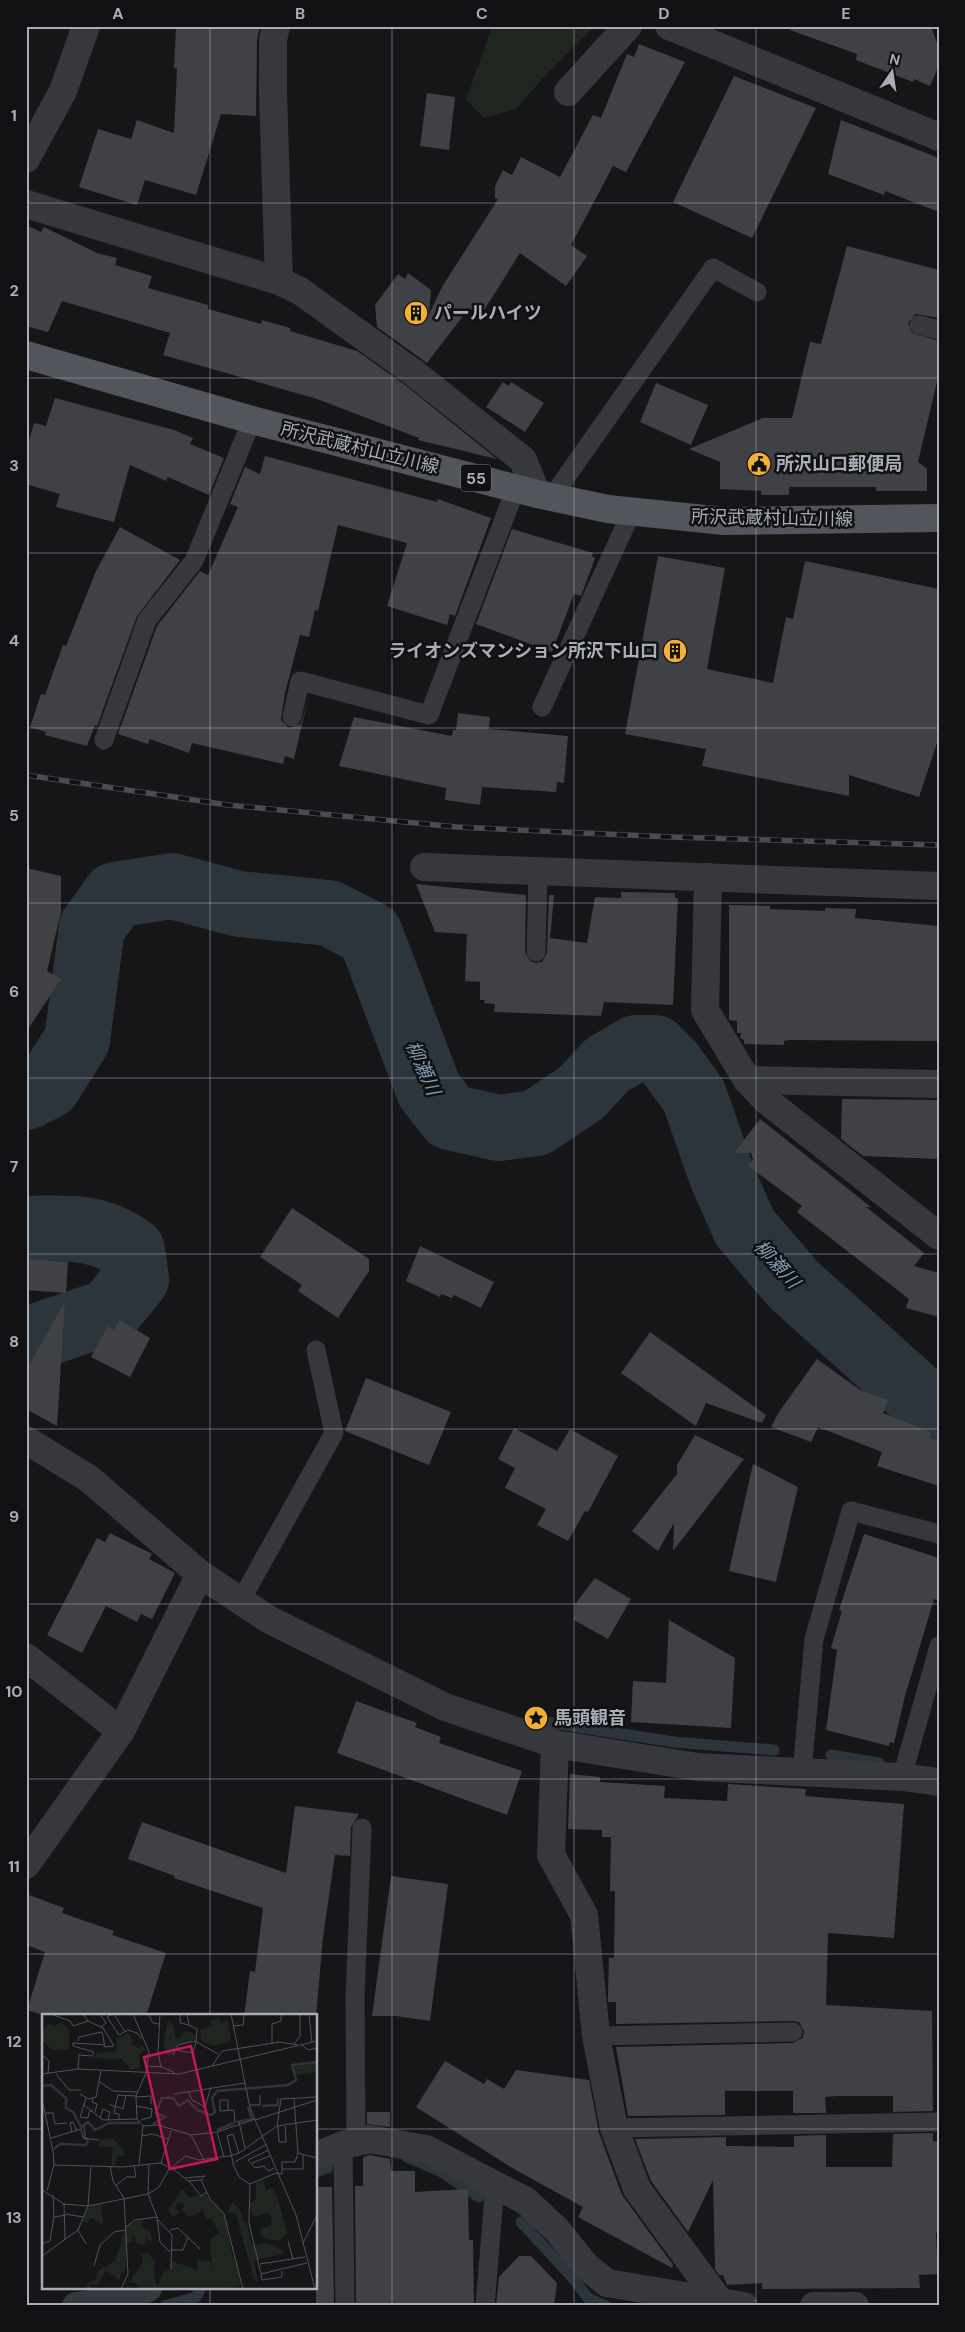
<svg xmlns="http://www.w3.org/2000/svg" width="965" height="2332" font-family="'DM Sans','Noto Sans JP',sans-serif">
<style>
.green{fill:#1e261f}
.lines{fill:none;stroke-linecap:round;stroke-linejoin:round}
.stream{stroke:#2c353c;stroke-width:11}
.river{stroke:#2c353c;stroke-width:66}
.building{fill:#404145}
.lane{stroke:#37383d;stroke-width:19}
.street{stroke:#37383d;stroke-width:28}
.primary{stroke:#53555c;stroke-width:28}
.rail-casing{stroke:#4a4c52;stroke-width:5.5}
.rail{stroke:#111113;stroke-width:4;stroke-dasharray:11;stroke-linecap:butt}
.grid{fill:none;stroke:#a8adb8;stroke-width:1;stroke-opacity:0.55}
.labels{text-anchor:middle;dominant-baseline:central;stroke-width:5;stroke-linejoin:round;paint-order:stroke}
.shield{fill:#111113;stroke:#7b7e86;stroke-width:1}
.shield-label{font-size:16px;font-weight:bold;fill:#a8adb8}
.poi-label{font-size:18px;font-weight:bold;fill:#a8adb8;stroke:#111113;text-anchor:start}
.street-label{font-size:18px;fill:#a8adb8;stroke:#111113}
.water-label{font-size:19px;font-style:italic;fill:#7f9bb3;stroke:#111113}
.inset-river{fill:none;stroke:#2c353c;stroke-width:2.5}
.inset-road{fill:none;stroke:#505258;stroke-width:1}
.view{fill:#c2185b;fill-opacity:0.15;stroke:#c2185b;stroke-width:2.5}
.inset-edge{fill:none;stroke:#a8adb8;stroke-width:2.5}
.neatline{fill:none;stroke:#a8adb8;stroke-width:2}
.grid-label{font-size:16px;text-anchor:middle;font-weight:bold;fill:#a8adb8}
</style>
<rect width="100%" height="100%" fill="#161618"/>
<!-- green -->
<path class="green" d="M492,26H595L542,79L516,109L484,118L466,100Z"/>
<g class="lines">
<!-- stream -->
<g class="stream">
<path d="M546,1722L674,1742L774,1750"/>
<path d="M831,1755L879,1763"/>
<path d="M407,2157L440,2171L479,2197"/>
<path d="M316,2172L328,2168"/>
<path d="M521,2222L571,2276L588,2298L606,2306"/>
<path d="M165,2306L196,2297L201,2288"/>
</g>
<!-- river -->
<g class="river">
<path d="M26,1097L48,1086L77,1040L92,927L115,895L172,886L239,904L329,913L370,934L429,1090L450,1117L499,1128L536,1123L581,1093L607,1065L636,1048H655L670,1063L694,1096L722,1176L745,1228L794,1285L931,1408L939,1413"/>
<path d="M26,1229C68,1228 97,1225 132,1250L136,1279L109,1312L26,1340"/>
</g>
</g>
<!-- building -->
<g class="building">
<path d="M176,26H260L257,40L256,116L221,114L196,195L145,180L137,205L79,187L98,129L131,139L137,120L174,133L177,69L174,68Z"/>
<path d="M791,26H931L939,49V65L930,86L914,79L913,82L856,60L857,54L790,30Z"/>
<path d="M639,44L685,62L626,172L613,166L571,245L587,256L566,286L520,253L481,315L469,308L427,363L377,327L375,305L398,274L405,279L408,273L431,290L429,314L442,287L498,199L495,198V186L503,170L512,175L521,157L560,177L593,115L601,118L627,54L634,57Z"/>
<path d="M734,76L816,108L752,238L673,202Z"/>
<path d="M427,93L455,97L449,150L420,146Z"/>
<path d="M841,120L939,158V212L885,191L884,195L828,174Z"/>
<path d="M26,225L41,232L44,227L97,253L117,258L115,265L152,276L148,288L208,305V309L261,324L262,320L290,328V331L357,351L405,385L497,459L418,440L419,438L317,399L163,355L170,333L62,301L48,332L26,326Z"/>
<path d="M847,246L939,270V318L916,314L908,323L912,333L939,341V373L918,462L927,469V491H876V487H789V495H761V491L720,489V462L689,449L763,418H792L810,342L821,344Z"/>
<path d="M503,382L508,386L511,382L544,403L525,432L486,407Z"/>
<path d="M656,383L708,405L691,445L640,422Z"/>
<path d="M55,398L174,430L193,438L190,444L224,458L209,495L168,477L166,481L130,465L114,522L56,507L60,494L26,484V451L34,423L46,426Z"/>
<path d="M265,456L437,502L438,499L491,518L455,616L450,614L447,625L387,606L407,543L338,525L318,611L315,610L309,637L300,635L285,693L281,720L289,728L301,724L308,699L294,759L285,756L283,764L192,743L189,753L150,739L148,744L118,734L157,626L200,571L208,575L238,507L230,504L245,467L260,474Z"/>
<path d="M120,527L180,560L137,616L97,726L95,725L87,746L45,735L46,732L30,727L41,694L45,695L63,645L66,646L96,571Z"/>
<path d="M512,529L593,553L592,556L595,558L581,596L574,594L552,652L476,624Z"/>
<path d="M658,556L725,568L707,669L773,683L786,617L793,619L805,561L939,589V737L919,797L849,775V796L702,766L706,749L625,734Z"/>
<path d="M458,713L490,717L489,729L568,736L564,783L557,782L556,792L482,787L480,805L445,800L446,788L339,766L354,717L452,736L453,730H456Z"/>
<path d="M26,868L61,876V912L47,971L61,979L26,1032Z"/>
<path d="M416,884L526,895L525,952L530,961L535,963L542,962L547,953L549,895H554L550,938L587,943L595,897L621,898V892L675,893V898H678L673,1005L604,1002L601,1016L494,1012L495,1004L484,1003L485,1000H480V982L465,981L467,934L435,932Z"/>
<path d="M729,905L770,906V909L825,911V908L856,909L855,918L939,926V1041L789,1040L784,1041V1045L744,1044V1040L740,1038L741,1033H737V1021L729,1020Z"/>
<path d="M842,1099L937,1100L939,1159L863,1156L841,1139Z"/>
<path d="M760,1119L871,1207H866L924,1253L914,1266L939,1273V1317L906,1308L909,1299L797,1212L802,1206L748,1166L753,1160L751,1153H734Z"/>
<path d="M292,1208L369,1259V1271L338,1318L298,1291L302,1285L260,1257Z"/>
<path d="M420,1246L494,1282L481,1308L454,1295L452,1298L441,1294L440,1297L406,1281Z"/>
<path d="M26,1259L68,1262L66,1293L26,1290Z"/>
<path d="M65,1301L57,1426L26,1409V1371Z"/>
<path d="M119,1320L150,1338L130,1377L91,1357L108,1326L114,1330Z"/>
<path d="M650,1332L766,1415L762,1423L706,1403L696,1426L621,1373Z"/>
<path d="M817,1359L860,1390L888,1400L883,1413L931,1432L929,1438L939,1441V1486L877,1466L882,1452L818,1427L811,1442L771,1427L779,1412Z"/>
<path d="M366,1378L451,1412L429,1465L345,1431Z"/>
<path d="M514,1428L557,1451L570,1429L618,1456L588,1512L585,1511L568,1541L537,1525L546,1509L505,1488L515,1468L498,1459Z"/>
<path d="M695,1435L744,1459L673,1551L674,1523L658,1551L632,1531L677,1474V1465Z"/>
<path d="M753,1464L798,1487L776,1582L729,1571Z"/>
<path d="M110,1533L152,1554L149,1559L175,1573L152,1619L141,1614L137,1622L106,1606L82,1653L47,1635L97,1538L105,1542Z"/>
<path d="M864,1534L939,1558V1601L934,1599L905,1696L894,1743L890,1742L889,1746L826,1730L837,1650L831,1648L842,1611L839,1610Z"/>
<path d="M595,1578L631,1599L608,1639L574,1620L575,1604Z"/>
<path d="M669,1620L735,1658L731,1728L631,1722L633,1681L666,1683Z"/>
<path d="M356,1701L417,1723L415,1727L441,1737L439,1743L522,1771L507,1815L337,1753Z"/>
<path d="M570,1774L600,1777V1782L665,1786L664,1798L727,1801L728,1784L806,1789L805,1796L904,1804L894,1938L828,1933L826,2005L932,2011L933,2111L893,2112V2096H837L825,2097L826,2113H793V2091H725V2115L628,2116L616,2047L793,2043L803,2038L804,2031L799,2022L793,2021L616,2024V2002H608V1996L609,1958H614L615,1891H610L611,1837H602V1830L568,1829Z"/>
<path d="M295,1806L359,1814L351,1827L350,1856L335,1855L323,1937L316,2016H244L250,1971L255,1972L263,1908L174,1878L175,1876L128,1859L142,1822L286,1873Z"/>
<path d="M391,1876L448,1884L430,2021L396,2016H372Z"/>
<path d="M26,1894L64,1908L62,1913L114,1931L112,1935L166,1953L146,2016H46L27,2010L45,1952L26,1945Z"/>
<path d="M445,2061L484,2084L487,2079L504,2089L516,2070L589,2080L599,2133L622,2195L673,2265L672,2268L578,2217L583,2207L514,2169L416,2107Z"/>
<path d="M367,2112H390V2127L367,2124Z"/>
<path d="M933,2133V2141H939V2233H936L938,2274L919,2275L920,2288L762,2289V2283L727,2285L723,2275H719L715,2269L713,2180L688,2232L651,2181L635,2139L726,2137V2146L794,2147V2136L826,2135V2167H892L893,2134Z"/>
<path d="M370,2155L390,2159L391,2171H415V2192L468,2189L469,2240H473L474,2306H356L355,2186H363V2157Z"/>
<path d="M316,2187H332L334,2306H316Z"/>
<path d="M519,2256H531L557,2283L554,2306H496L499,2277Z"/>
</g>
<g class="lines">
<!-- lane -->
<g class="lane">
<path d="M919,325L939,330"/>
<path d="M552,497L713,268L757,292"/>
<path d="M542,707L632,511"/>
<path d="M292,717L300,681L429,715L516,488"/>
<path d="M104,740L147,620L194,561L252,420"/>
<path d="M536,952L538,872"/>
<path d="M240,1602L334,1433L316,1350"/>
<path d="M802,1772L814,1639L851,1511L939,1534"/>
<path d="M902,1777L939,1646"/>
<path d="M596,2036L793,2032"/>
<path d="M614,2128L939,2122"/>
<path d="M356,2142L355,1996L362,1828"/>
<path d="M343,2145L345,2306"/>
<path d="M485,2306L495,2184"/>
</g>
<!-- street -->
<g class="street">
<path d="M276,26L273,40V94L279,281"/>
<path d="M669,26L939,137"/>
<path d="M568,92L628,26"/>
<path d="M26,159L63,91L86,26"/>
<path d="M26,204L279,281L300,291L414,373L523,460L537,494"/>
<path d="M424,867L939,886"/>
<path d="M708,877L705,1010L747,1080L767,1101L939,1236"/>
<path d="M747,1080L939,1084"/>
<path d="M26,1440L88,1478L200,1574L268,1619L445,1707L555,1744L698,1767L902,1777L939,1782"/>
<path d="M26,1657L121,1731"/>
<path d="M555,1744L551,1855L584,1915L596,2036L614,2128L637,2189L720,2302"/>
<path d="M26,1865L121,1731L200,1574"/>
<path d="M316,2156L343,2145L370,2139L426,2149L526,2201L556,2229L586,2266L607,2283L744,2306"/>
<path d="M76,2306L129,2298L148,2288"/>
<path d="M814,2306H855"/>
</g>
<!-- primary -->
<path class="primary" d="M26,355L252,420L537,494L608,509L724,521L939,518"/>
<!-- rail casing -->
<g class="rail-casing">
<path id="rail" d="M26,775L228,805L457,827L671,837L939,845"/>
</g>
<!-- rail -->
<use href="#rail" class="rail"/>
</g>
<!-- grid -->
<path class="grid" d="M210,26V2016M392,26V2306M574,26V2306M756,26V2306M26,203H939M26,378H939M26,553H939M26,728H939M26,903H939M26,1078H939M26,1254H939M26,1429H939M26,1604H939M26,1779H939M26,1954H939M26,2129H44M316,2129H939M210,2288V2306"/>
<!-- icons -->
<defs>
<g id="building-disc" transform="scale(1.25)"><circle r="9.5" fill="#f2b134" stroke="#111113"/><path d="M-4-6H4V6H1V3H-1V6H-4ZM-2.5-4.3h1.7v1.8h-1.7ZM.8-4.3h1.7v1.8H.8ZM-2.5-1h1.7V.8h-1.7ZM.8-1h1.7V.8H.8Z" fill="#111"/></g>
<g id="civic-disc" transform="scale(1.25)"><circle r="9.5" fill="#f2b134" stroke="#111113"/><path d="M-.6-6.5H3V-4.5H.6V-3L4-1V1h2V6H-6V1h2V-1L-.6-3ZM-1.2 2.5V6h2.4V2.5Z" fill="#111"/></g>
<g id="sight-disc" transform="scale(1.25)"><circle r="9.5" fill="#f2b134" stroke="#111113"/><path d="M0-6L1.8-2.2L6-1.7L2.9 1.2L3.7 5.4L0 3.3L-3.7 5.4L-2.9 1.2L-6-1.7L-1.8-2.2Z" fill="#111"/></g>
</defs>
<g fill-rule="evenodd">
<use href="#building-disc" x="416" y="313"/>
<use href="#civic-disc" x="759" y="464"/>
<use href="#building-disc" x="675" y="651"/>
<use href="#sight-disc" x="536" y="1718"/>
</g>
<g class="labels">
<!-- shield labels -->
<rect class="shield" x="461" y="464.5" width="30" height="27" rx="4"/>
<g class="shield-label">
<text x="476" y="478">55</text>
</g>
<!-- poi labels -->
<g class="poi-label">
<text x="434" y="313">パールハイツ</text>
<text x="776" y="464">所沢山口郵便局</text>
<text x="658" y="651" text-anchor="end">ライオンズマンション所沢下山口</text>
<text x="554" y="1718">馬頭観音</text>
</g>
<!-- street labels -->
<g class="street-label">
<text transform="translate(360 448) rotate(14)">所沢武蔵村山立川線</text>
<text transform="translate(772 518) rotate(1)">所沢武蔵村山立川線</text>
</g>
<!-- water labels -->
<g class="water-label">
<text transform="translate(423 1068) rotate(66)">柳瀬川</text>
<text transform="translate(777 1264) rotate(48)">柳瀬川</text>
</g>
</g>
<!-- overview -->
<g transform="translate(42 2014)">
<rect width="275" height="275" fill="#161618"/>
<path d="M177,4L179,9L186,7L189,27L173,32L159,27L158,16L170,12L168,7ZM126,7L132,13L133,24H138L142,17L151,19L154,24L144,30L136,31L127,43L121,31ZM19,8L27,16V35L10,36L0,26V18L6,10L13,12ZM86,19L91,27L89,29L96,34L100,31L104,36L97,41L98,54L89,56L80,45L51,44L55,39L75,37L74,25ZM260,50H275V58L254,61L251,53ZM71,124L82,138V142H76L72,152L69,151L71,133H56L58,126ZM221,165L224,176L230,174L235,181L245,220L236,227L221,224L218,215L230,211L228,198L212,203L207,190L214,185V169ZM140,175L147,183L163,181L176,192L183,204L190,241L196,249L198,271L184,275H98L95,270L87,268L101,248L99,241L106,239L112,246L113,268L116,272L121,258L128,256L129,247L156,256L155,246L168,248L170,259L168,225L177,219L169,204L165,206L159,193V198L145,203L140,194L143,191L139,188L134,190L133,194L137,198L131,203L126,196ZM191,188L199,197L201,207L205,209L210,232L224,229L241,236L242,240L212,246L216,267L212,266L194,200L185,198ZM59,189L61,211L49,203L45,210L40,207L46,194ZM100,205L101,213L108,217L111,228L104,225L103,231L95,230L91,219L90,227L85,231L83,258L80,257L77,266L64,256L56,270H48L49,275H45V270L54,265L55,257L73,247L84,213Z" fill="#1e261f"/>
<path class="inset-river" d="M0,72L9,71L24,84V94L31,98L39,113L46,108L53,116L67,109H97M220,92L236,91V84M195,108L210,105L206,93M111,110L123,103L114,99L120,84H131L137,92L146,86L155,96L169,101L173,98L170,84L175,77L246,71L254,66L250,51L275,48M175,116L192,109M12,135L18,130L44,131L46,127L43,124L42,112"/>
<path class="inset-road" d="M9,0L28,7L31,12L46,7L41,0M58,0L64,9L59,13M70,0L65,3L77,21L86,16L95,19L100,25M72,0L83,18M91,0L107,38L104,59L94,82L95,105L101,112L97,150M106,0L111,9L117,10M118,0L116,39L119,53M138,0V9L147,11M189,0L208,94L254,201L273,275M267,0L270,28M191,12L201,11L202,0M36,27L37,23L60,18L63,33L72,32L61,14L46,7M230,30V10L239,7V0M252,30L258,22V0M260,31L266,36L275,34M133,36L151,39L154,29L155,15L147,11L145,0M0,41L7,47L6,60M131,41L136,31L153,27L176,40M105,52L120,53L133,59M170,52L180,37L238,28L256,31M36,55L37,41L50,42L52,38L31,32V29L63,31M0,60L36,55L137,60L275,27M14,60L27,76H39M58,68L71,77L95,78M146,77L150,86L163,93L169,73M38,80L47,85L54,83L59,57M132,80L203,69M94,83L109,82V90M44,84L38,103L46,104L47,98L51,96M252,84L256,139L275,144M0,85L11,137L12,151L5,177M51,85L50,88L55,90L53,98M67,90L73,93L76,81L94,82M42,91L61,106L95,105M207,91H218V81M73,92L81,95L84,81M94,92L110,95L109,103L99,106M73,93L72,99L77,100V106M186,97V86H178V97L192,96L193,109M4,99H11L13,110L25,109M58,104L61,95L68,98L66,106M213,106L275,86M197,108L203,134M101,112L116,111L149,121L175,118L213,105M235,112L239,85L275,83M236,112L237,128H244L243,112M30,118L28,109L31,108L35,117M175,118L182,143M149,121L162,146M100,122L110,120L127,125M9,124L39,115L41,124L57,126M227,136L206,146L213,154L222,152L226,157L232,154M197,139L191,120L185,122L192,153L198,164L208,170M193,148L225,130M119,149L129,117M210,149L228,142M107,150L106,180L115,203L118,228L128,238M12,151L81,153L118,149L129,154M68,152L71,167L82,184L86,260L79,275M130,154L146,167L159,166L168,185L182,200L201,275M240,155H261V141M143,164L163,162L159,166M147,167L159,182L165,178M208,170L207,209L219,260L265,249M208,170L234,159L240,160V148H253L256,139M74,171L85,163H94L92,151M0,176L22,190L23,225M11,181L12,203M22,190L46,192L106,180L117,173L127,155L144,142L157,146L187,142L197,139L235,112L275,106M24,200L41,203M116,206L130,221L129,255M84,213L93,206L115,203M36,216L44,230M128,216L136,214L158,235M246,227L251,245M261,229L275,201M0,230L8,227L12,203L24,201M129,236H141L146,223M0,242L36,216L46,192L49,153M218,250L263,243M52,252L58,231L72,218L84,216M219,260L220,266L240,263V257"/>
<path class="view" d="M149,32L175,145L128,155L102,43Z"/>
<rect width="275" height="275" class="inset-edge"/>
</g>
<!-- border -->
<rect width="965" height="2332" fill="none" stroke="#111113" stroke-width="55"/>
<!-- north arrow -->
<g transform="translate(892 72) rotate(13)" stroke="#111113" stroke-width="4" paint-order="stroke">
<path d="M0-4L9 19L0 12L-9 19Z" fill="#a8adb8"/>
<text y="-8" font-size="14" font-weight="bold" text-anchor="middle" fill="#a8adb8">N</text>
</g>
<rect x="28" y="28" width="910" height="2276" class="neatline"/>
<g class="grid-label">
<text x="118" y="19">A</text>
<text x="300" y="19">B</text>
<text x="482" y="19">C</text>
<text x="664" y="19">D</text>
<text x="846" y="19">E</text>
<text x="14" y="121">1</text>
<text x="14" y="296">2</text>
<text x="14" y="471">3</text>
<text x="14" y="646">4</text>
<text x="14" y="821">5</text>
<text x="14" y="997">6</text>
<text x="14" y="1172">7</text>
<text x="14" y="1347">8</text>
<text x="14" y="1522">9</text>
<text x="14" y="1697">10</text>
<text x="14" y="1872">11</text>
<text x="14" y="2047">12</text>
<text x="14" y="2223">13</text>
</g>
</svg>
